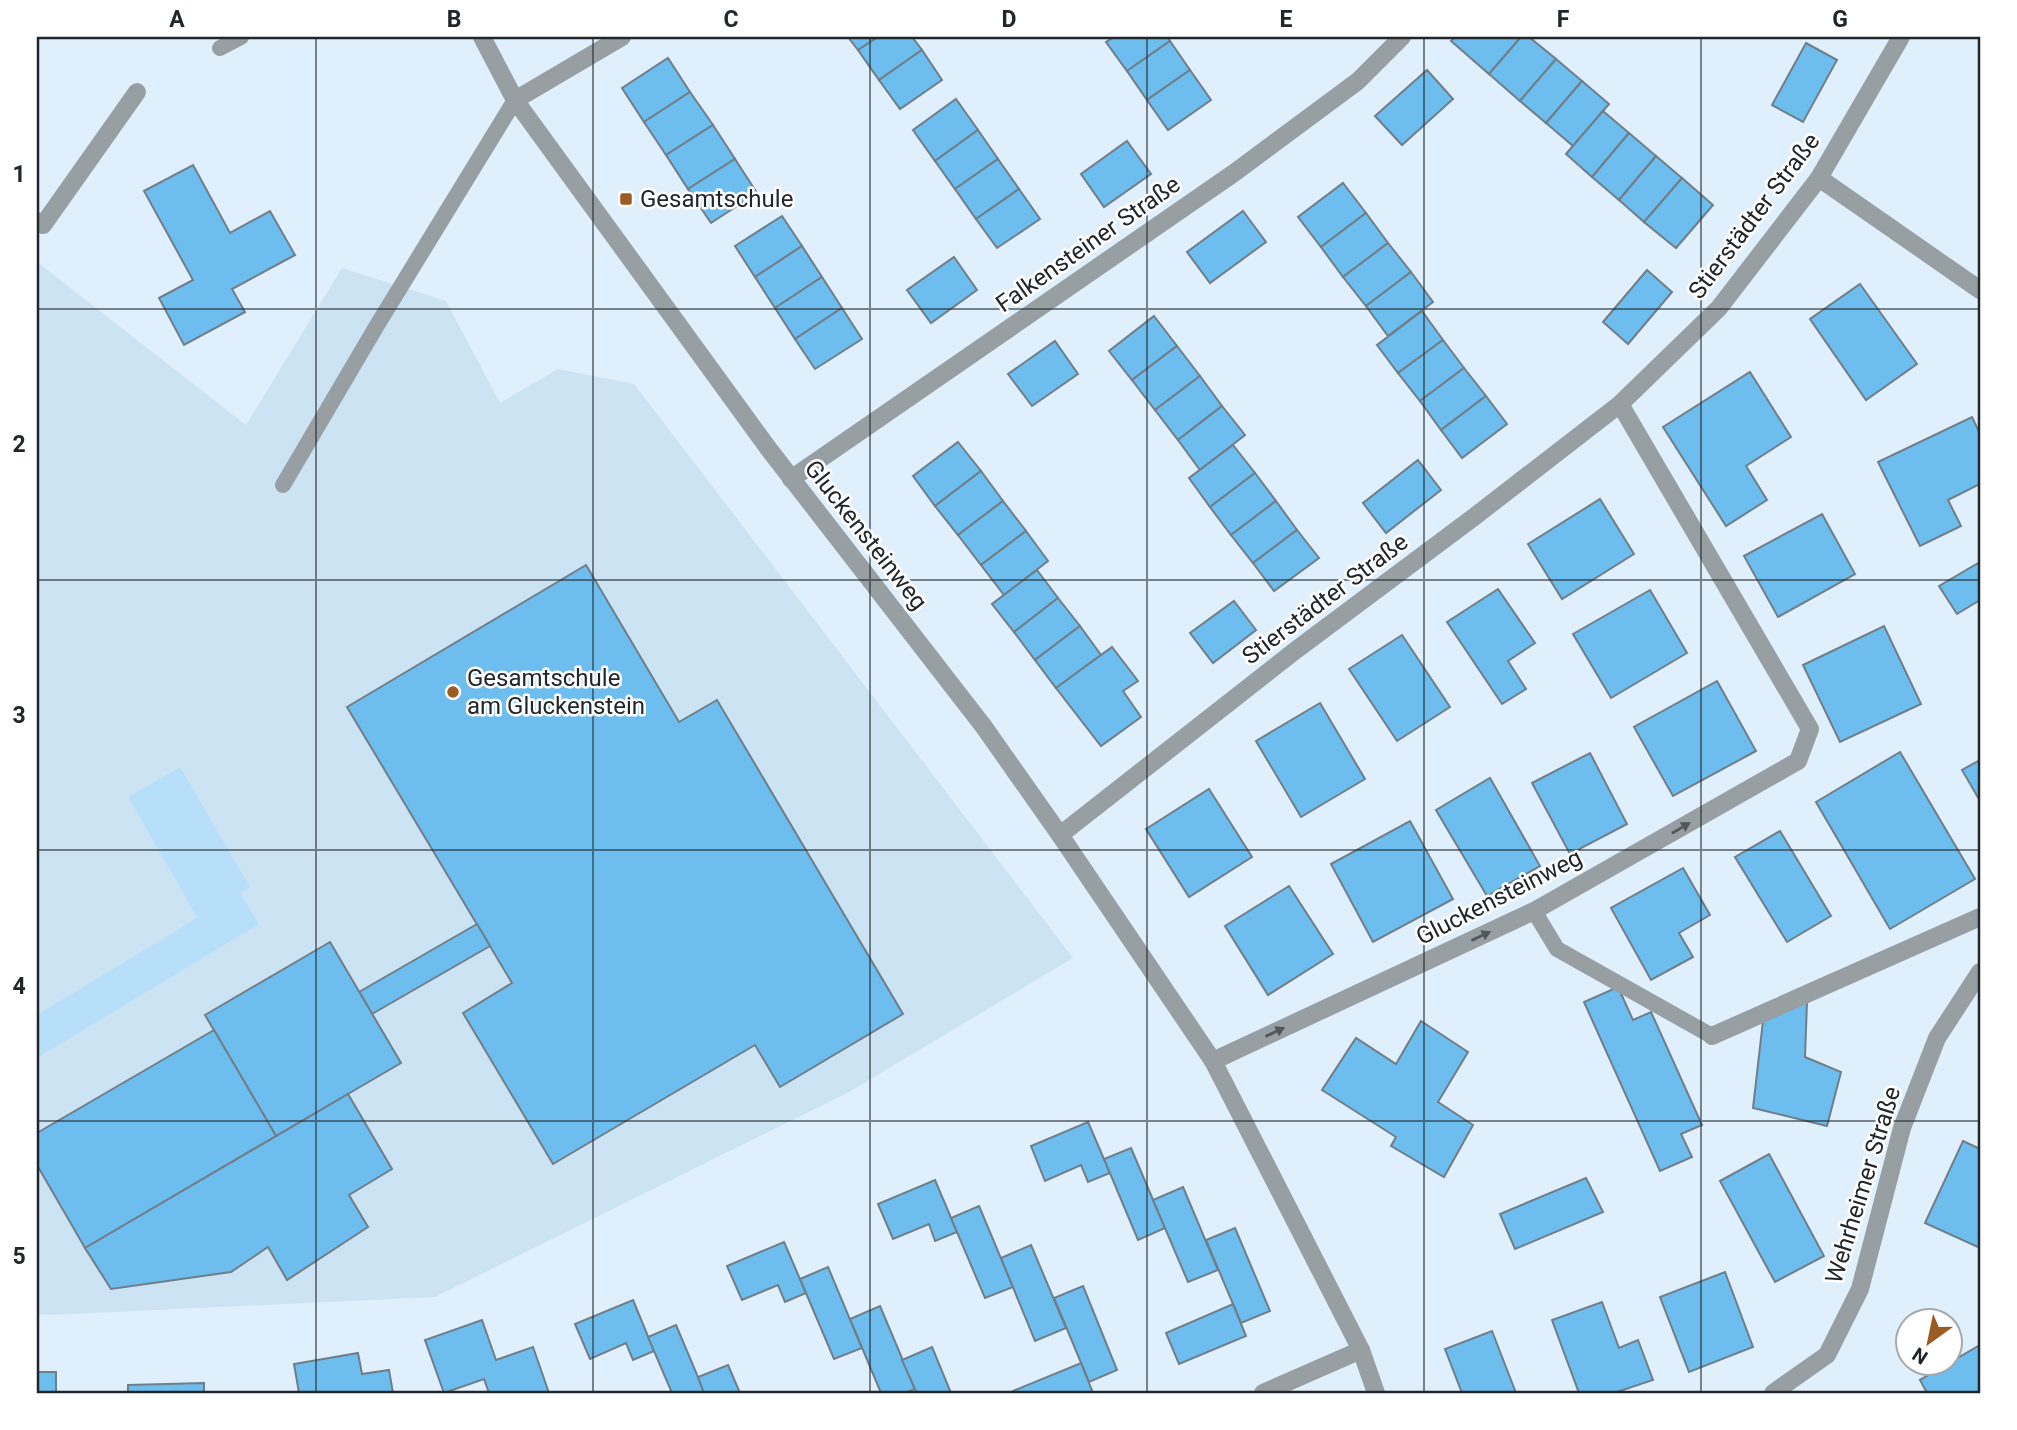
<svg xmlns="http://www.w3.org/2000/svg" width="2017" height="1430" font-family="Roboto,sans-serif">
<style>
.built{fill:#cce3f3}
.green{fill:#b8dffa}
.building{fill:#6ebdef;stroke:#6f7e88;stroke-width:2}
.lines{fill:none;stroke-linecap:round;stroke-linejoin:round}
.service{stroke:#979fa3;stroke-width:16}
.minor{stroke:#979fa3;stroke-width:18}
.oneway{fill:#50565a}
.grid{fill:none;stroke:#20262a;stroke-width:2;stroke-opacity:0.55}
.poi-dot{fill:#9b5c24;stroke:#fff;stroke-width:2.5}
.labels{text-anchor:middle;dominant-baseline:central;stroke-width:5;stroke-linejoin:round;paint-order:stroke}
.poi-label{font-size:24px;fill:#20262a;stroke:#fff;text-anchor:start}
.street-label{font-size:24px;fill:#20262a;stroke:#fff}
.neatline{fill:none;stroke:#20262a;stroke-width:2.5}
.grid-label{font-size:23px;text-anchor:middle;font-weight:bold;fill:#20262a}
</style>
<rect width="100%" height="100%" fill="#dff0fc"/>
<!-- built -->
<path class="built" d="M37,262L246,425L342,268L446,301L500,403L558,369L634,384L1073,958L849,1092L435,1297L49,1315L37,1314Z"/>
<!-- green -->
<path class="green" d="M180,767L250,887L240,893L259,924L37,1058V1015L212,909L197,917L128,797Z"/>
<!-- building -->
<g class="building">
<path d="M848,37H878L858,50Z"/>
<path d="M878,37H912L922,50L879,80L858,50Z"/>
<path d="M1114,37H1167L1170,41L1127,71L1106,42Z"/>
<path d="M1455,37H1521L1489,74L1451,41Z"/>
<path d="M1521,37H1529L1556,59L1520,101L1489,74Z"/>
<path d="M1170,41L1190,70L1147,100L1127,71Z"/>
<path d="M1806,43L1837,60L1803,122L1772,105Z"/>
<path d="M922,50L942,80L900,109L879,80Z"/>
<path d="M668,58L690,92L644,122L622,88Z"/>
<path d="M1556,59L1582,81L1546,123L1520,101Z"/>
<path d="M1190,70L1211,100L1168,130L1147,100Z"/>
<path d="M1427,70L1453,99L1402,145L1375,116Z"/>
<path d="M1582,81L1609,104L1573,146L1546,123Z"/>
<path d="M690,92L713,125L666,155L644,122Z"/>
<path d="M956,99L978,130L935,161L913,130Z"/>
<path d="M1603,111L1629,133L1592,177L1566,154Z"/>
<path d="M713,125L735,159L688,189L666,155Z"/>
<path d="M978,130L998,159L955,189L935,161Z"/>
<path d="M1629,133L1656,156L1619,200L1592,177Z"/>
<path d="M1127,141L1151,174L1104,207L1081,174Z"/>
<path d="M1656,156L1682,178L1644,222L1619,200Z"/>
<path d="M735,159L757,193L711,223L688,189Z"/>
<path d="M998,159L1019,189L976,219L955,189Z"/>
<path d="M193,165L230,233L270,211L295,255L232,289L245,312L184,345L159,298L193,280L144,191Z"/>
<path d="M1682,178L1713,205L1676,248L1644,222Z"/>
<path d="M1343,183L1366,213L1321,247L1298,217Z"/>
<path d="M1019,189L1040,219L997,248L976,219Z"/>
<path d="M1243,211L1266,242L1210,283L1187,252Z"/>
<path d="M1366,213L1388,243L1343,277L1321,247Z"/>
<path d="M782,216L802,246L755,277L735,246Z"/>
<path d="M1388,243L1411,272L1366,306L1343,277Z"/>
<path d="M802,246L822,277L775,308L755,277Z"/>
<path d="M954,257L977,290L931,323L907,290Z"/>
<path d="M1647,270L1672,292L1628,344L1603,322Z"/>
<path d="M1411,272L1433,302L1388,336L1366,306Z"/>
<path d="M822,277L842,308L795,339L775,308Z"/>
<path d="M1860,284L1917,364L1866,400L1810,319Z"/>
<path d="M842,308L862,339L815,369L795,339Z"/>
<path d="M1422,311L1443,340L1398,373L1377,345Z"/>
<path d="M1154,316L1177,346L1132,380L1109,351Z"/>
<path d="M1443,340L1464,368L1420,401L1398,373Z"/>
<path d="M1055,341L1078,374L1032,406L1008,374Z"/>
<path d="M1177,346L1200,376L1155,410L1132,380Z"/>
<path d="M1464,368L1486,396L1441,430L1420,401Z"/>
<path d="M1750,372L1791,437L1746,466L1767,500L1726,526L1663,427Z"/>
<path d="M1200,376L1222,406L1178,440L1155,410Z"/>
<path d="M1486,396L1507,424L1462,458L1441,430Z"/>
<path d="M1222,406L1245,435L1200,470L1178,440Z"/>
<path d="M1972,417L1980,434V484L1948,500L1961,526L1920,546L1878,462Z"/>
<path d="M958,442L981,471L935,506L913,476Z"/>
<path d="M1233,445L1255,473L1210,507L1189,478Z"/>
<path d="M1418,460L1441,490L1386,533L1363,503Z"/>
<path d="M981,471L1003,501L958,535L935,506Z"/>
<path d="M1255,473L1276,501L1231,535L1210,507Z"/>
<path d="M1600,499L1634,554L1562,599L1528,544Z"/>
<path d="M1003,501L1026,531L981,565L958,535Z"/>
<path d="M1276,501L1297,530L1253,563L1231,535Z"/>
<path d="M1822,514L1855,574L1778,617L1744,556Z"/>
<path d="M1297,530L1319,558L1274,591L1253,563Z"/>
<path d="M1026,531L1048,561L1004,595L981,565Z"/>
<path d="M1980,562V600L1957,614L1939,586Z"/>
<path d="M586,565L679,722L717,700L903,1014L780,1087L755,1045L553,1164L463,1013L512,983L347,707Z"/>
<path d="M1037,570L1058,598L1014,632L992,604Z"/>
<path d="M1498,589L1535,643L1508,661L1526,689L1502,704L1447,622Z"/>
<path d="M1650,590L1687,653L1611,698L1573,634Z"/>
<path d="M1058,598L1080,626L1035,660L1014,632Z"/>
<path d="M1234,601L1256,630L1213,663L1190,633Z"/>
<path d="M1080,626L1101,655L1056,688L1035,660Z"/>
<path d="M1884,626L1921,704L1840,742L1803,665Z"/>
<path d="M1402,635L1450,707L1397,741L1349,669Z"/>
<path d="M1112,647L1138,681L1123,691L1141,717L1101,746L1056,688Z"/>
<path d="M1717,681L1756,751L1673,796L1634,727Z"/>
<path d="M1320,703L1365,779L1301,817L1256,741Z"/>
<path d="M1900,752L1975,879L1890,929L1816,802Z"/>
<path d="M1590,753L1627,824L1570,854L1532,783Z"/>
<path d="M1980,760V801L1962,770Z"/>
<path d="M1490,778L1540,866L1487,896L1436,810Z"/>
<path d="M1209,789L1252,857L1189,897L1146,829Z"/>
<path d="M1410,821L1453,899L1373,942L1331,864Z"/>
<path d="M1780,831L1831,916L1787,942L1735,857Z"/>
<path d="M1683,868L1710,915L1679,933L1693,957L1651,980L1611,908Z"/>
<path d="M1289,886L1333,954L1268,995L1225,926Z"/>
<path d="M477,924L490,946L372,1014L359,992Z"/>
<path d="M330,942L401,1063L276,1136L205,1015Z"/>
<path d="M1618,987L1633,1020L1651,1012L1702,1125L1681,1134L1692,1157L1660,1171L1584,1002Z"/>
<path d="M1807,1002L1805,1057L1841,1072L1827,1126L1753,1108L1763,1021Z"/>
<path d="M1421,1021L1468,1052L1438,1102L1473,1125L1444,1177L1391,1146L1396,1137L1322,1090L1356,1038L1396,1064Z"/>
<path d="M214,1030L276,1136L85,1248L37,1165V1133Z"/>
<path d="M348,1094L392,1169L349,1195L368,1227L287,1280L268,1247L231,1272L111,1289L85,1248Z"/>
<path d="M1088,1122L1110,1173L1088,1182L1081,1165L1045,1181L1031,1146Z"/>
<path d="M1963,1141L1980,1149V1248L1925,1223Z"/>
<path d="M1131,1148L1165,1228L1138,1240L1104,1159Z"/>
<path d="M1769,1154L1824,1256L1775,1282L1720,1181Z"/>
<path d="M1586,1178L1603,1212L1515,1249L1500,1214Z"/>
<path d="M935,1180L957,1232L935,1241L929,1224L893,1239L878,1204Z"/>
<path d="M1183,1187L1218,1270L1188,1282L1153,1200Z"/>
<path d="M979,1206L1013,1287L985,1298L951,1218Z"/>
<path d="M1235,1228L1270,1311L1241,1323L1206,1240Z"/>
<path d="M784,1242L806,1293L785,1302L778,1285L742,1300L727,1266Z"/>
<path d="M1031,1245L1066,1328L1035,1341L1001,1258Z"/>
<path d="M828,1267L862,1348L834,1359L800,1279Z"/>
<path d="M1725,1272L1753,1347L1689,1372L1660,1297Z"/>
<path d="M1083,1286L1117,1370L1089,1382L1054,1298Z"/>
<path d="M633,1300L654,1351L633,1360L626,1343L590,1359L575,1324Z"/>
<path d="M1602,1302L1619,1348L1638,1340L1653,1380L1614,1393H1579L1552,1320Z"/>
<path d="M1233,1304L1246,1336L1179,1364L1166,1333Z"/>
<path d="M880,1306L915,1389L905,1393H881L850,1319Z"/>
<path d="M482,1320L496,1360L533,1347L549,1393H489L484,1379L444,1393L425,1340Z"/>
<path d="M676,1325L698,1377L704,1393H672L648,1337Z"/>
<path d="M1492,1331L1516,1393H1462L1445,1349Z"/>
<path d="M1980,1345V1393H1927L1920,1380Z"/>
<path d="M932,1347L951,1393H917L915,1389L902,1360Z"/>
<path d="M358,1353L362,1374L389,1370L393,1393H299L294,1364Z"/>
<path d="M1081,1363L1093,1393H1014L1013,1391Z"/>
<path d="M728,1365L740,1393H704L698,1377Z"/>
<rect x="37" y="1372" width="19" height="21"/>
<path d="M204,1383V1393H128V1385Z"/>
</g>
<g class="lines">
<!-- service -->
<g class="service">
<path d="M220,48L241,37"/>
<path d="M283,485L376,327L515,100"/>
<path d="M1534,911L1557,949L1712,1036"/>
</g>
<!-- minor -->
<g class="minor">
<path d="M482,37L515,100L768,448L984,727L1060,835L1213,1061L1361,1350L1376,1393"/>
<path d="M515,100L622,37"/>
<path d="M1819,178L1980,290"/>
<path d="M37,221L43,225L137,92"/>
<path d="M791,479L1234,173L1358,81L1402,37"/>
<path d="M1060,835L1296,650L1474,517L1620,404L1719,308L1819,178L1901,37"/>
<path d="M1712,1036L1980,917"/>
<path d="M1213,1061L1534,911L1798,761L1810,729L1620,404"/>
<path d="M1263,1393L1361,1350"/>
<path d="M1773,1393L1827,1355L1860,1289L1902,1128L1937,1038L1980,972"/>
</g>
</g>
<!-- one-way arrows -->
<defs><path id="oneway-solid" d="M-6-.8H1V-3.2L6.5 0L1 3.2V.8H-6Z" transform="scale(1.75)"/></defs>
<g class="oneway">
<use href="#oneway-solid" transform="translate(1681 828) rotate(-30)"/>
<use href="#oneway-solid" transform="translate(1481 936) rotate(-25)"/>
<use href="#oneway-solid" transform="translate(1275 1032) rotate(-25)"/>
</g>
<!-- grid -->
<path class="grid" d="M316,37V1393M593,37V1393M870,37V1393M1147,37V1393M1424,37V1393M1701,37V1393M37,309H1980M37,580H1980M37,850H1980M37,1121H1980"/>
<!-- markers -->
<g class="poi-dot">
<rect x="619" y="192" width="14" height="14" rx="3.5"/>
<circle cx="453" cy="692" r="7"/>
</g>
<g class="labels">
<!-- poi labels -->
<g class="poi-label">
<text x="640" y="199">Gesamtschule</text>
<text x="467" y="678">Gesamtschule<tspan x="467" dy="28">am Gluckenstein</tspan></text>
</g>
<!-- street labels -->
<g class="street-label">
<text transform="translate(1754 216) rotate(-53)">Stierstädter Straße</text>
<text transform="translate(1088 244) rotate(-35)">Falkensteiner Straße</text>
<text transform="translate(866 535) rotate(52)">Gluckensteinweg</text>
<text transform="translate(1325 599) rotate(-37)">Stierstädter Straße</text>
<text transform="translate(1499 897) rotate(-27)">Gluckensteinweg</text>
<text transform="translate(1863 1185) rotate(-73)">Wehrheimer Straße</text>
</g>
</g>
<!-- border -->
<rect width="2017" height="1430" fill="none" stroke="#ffffff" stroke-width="77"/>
<!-- north arrow -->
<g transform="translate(1929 1342) rotate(213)"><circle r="33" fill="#ffffff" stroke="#a6a8aa" stroke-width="2"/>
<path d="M0-5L12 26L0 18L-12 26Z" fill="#9b5c24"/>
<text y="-10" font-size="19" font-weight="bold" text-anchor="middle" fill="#20262a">N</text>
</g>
<rect x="38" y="38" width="1941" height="1354" class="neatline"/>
<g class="grid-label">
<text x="177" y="27">A</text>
<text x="454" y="27">B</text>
<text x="731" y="27">C</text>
<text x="1009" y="27">D</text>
<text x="1286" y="27">E</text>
<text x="1563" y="27">F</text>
<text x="1840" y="27">G</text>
<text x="19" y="182">1</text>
<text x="19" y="452">2</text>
<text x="19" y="723">3</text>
<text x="19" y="994">4</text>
<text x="19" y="1264">5</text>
</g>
</svg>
